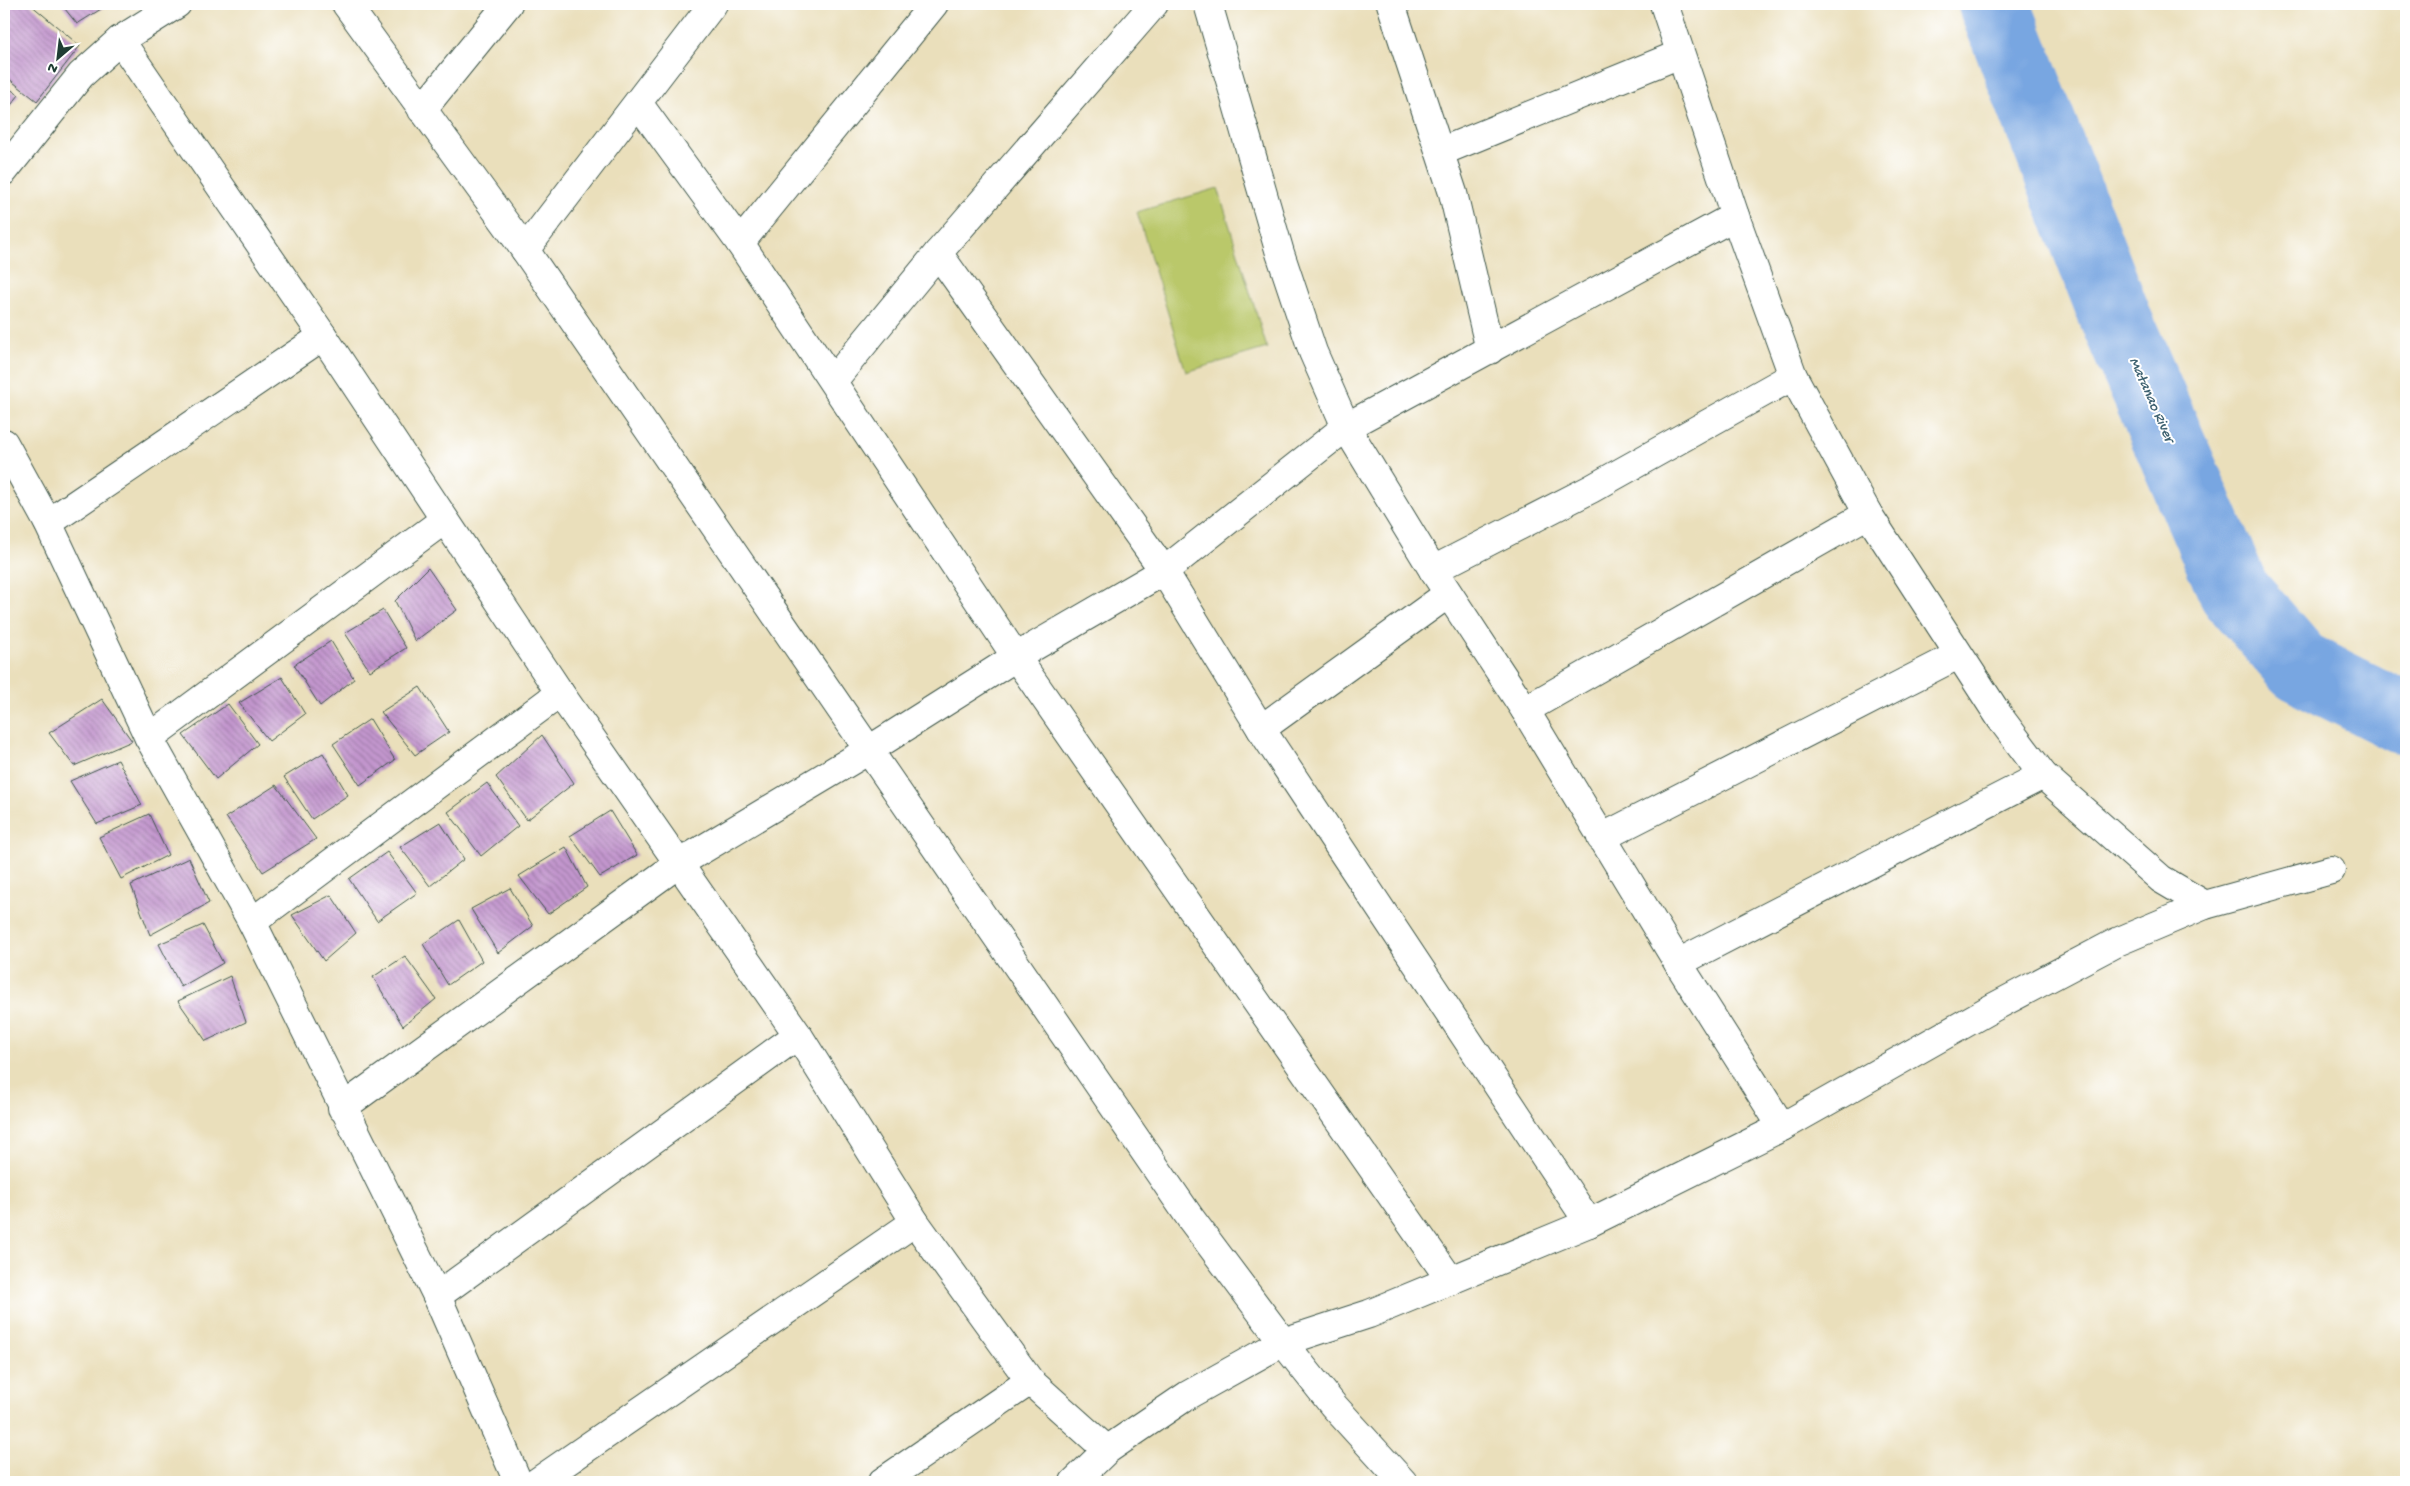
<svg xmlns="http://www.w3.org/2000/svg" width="2410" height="1486" font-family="'Gochi Hand',sans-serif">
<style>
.park{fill:#bac86a;stroke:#6c824f}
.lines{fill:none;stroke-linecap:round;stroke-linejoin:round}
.river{stroke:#78a6e1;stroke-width:72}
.building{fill:url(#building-back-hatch)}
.minor-casing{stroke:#3d5548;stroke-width:30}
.minor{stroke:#fff;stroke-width:28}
.labels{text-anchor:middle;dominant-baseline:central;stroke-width:4;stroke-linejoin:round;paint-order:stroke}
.water-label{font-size:15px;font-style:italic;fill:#3e6271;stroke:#fff}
</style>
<defs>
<pattern id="building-back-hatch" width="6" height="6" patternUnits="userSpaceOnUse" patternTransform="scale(1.25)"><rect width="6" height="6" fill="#c396ce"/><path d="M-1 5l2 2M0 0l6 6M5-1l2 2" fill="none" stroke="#9e7ca8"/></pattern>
</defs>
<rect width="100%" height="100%" fill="#fff"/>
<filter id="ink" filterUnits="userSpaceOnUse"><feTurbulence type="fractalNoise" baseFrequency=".02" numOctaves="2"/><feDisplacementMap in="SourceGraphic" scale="10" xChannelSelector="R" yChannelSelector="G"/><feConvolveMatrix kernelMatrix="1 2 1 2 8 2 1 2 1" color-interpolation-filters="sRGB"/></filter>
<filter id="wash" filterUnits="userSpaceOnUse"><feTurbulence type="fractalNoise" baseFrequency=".0096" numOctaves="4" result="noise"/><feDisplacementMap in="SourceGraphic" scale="20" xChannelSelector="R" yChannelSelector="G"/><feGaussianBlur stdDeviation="1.12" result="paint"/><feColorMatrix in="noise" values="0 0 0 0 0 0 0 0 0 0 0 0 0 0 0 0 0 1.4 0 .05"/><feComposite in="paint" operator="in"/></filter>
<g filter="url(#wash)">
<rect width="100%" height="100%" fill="#eadfbb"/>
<!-- park -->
<path class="park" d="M1218,188L1267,348L1186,372L1137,212Z"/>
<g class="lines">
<!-- river -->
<path class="river" d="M1994,4L2118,324L2234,591L2299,666L2402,718H2406"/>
</g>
<g id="blocks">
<!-- building -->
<g class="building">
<path d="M6,4H30L80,46L37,101L4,75V7Z"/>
<path d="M61,4H109L77,24Z"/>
<path d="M4,85L19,95L4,114Z"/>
<path d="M428,568L457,610L415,641L395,601Z"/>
<path d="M383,610L406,648L370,671L345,633Z"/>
<path d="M331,641L354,679L320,706L294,665Z"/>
<path d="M282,677L305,714L269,741L239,703Z"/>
<path d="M420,687L449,732L415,755L381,712Z"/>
<path d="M102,699L132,741L74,766L49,733Z"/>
<path d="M228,704L258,744L216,779L183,735Z"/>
<path d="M370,719L395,760L360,785L333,744Z"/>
<path d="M542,735L574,783L527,820L496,777Z"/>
<path d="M323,753L348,795L312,819L284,777Z"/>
<path d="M118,760L142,805L97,824L70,781Z"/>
<path d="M487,783L518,826L481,856L448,812Z"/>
<path d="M276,785L316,839L263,872L226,817Z"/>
<path d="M610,811L637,855L600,877L570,836Z"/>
<path d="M149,814L168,855L121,879L99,837Z"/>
<path d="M440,822L464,859L430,886L400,847Z"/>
<path d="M566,847L587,887L548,914L519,876Z"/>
<path d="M387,852L417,893L377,921L349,879Z"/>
<path d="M189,858L209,903L150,935L131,885Z"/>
<path d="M510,888L533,926L498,953L471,909Z"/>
<path d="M331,895L356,933L324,961L292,915Z"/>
<path d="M459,920L482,961L448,985L423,944Z"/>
<path d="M203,925L223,963L181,987L159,944Z"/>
<path d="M405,956L436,999L403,1026L373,977Z"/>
<path d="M230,976L246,1022L206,1041L178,1001Z"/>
</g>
</g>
</g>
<g filter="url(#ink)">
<use href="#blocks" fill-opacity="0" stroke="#3d5548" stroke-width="1"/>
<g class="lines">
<!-- minor casing -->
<g class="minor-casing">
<g id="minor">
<path d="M346,4L525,250L1191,1219L1283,1342L1333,1405L1403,1482"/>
<path d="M1208,4L1280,253L1313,352L1346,427L1433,570L1525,710L1678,963L1782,1127"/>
<path d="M1391,4L1453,193L1490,350"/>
<path d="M1664,4L1735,216L1793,376L1868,514L2001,719L2043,775L2161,879L2205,905"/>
<path d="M120,40L323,336L560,693L798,1035L915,1222L1030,1381L1107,1450"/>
<path d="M638,103L740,243L1016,657L1451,1281"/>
<path d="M422,110L508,4"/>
<path d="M1440,152L1680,54"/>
<path d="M4,171L81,75L120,40L177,4"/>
<path d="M740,243L934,4"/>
<path d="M525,250L713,4"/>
<path d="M938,253L1164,571L1261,729L1589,1223"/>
<path d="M833,381L938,253L1154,4"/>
<path d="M4,443L48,523L149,738L252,922L437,1296L518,1482"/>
<path d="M48,523L323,336"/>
<path d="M1433,570L1591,489L1793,376"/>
<path d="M1525,710L1868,514"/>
<path d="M1261,729L1448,594"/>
<path d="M149,738L444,520"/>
<path d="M1601,838L1958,655"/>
<path d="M252,922L560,693"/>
<path d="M1678,963L2043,775"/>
<path d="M342,1108L678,864L869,750L1016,657L1164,571L1346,427L1735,216"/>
<path d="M437,1296L798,1035"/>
<path d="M537,1482L915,1222"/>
<path d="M882,1482L1030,1381"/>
<path d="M1074,1482L1107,1450L1188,1395L1283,1342L1369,1314L1589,1223L1782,1127L1994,1007L2117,942L2205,905L2331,870"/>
</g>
</g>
<!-- minor -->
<use href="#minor" class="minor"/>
</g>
</g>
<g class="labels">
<!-- water labels -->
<g class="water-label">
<text transform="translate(2151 400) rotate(66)">Matanao River</text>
</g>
</g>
<!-- margin -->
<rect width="2410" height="1486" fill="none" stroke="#fff" stroke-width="20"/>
<!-- north arrow -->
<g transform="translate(58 58) rotate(208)" stroke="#ffffff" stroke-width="4" paint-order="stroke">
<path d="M0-4L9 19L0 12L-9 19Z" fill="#1f3d34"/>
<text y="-8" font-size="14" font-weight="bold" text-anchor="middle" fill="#1f3d34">N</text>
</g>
</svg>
